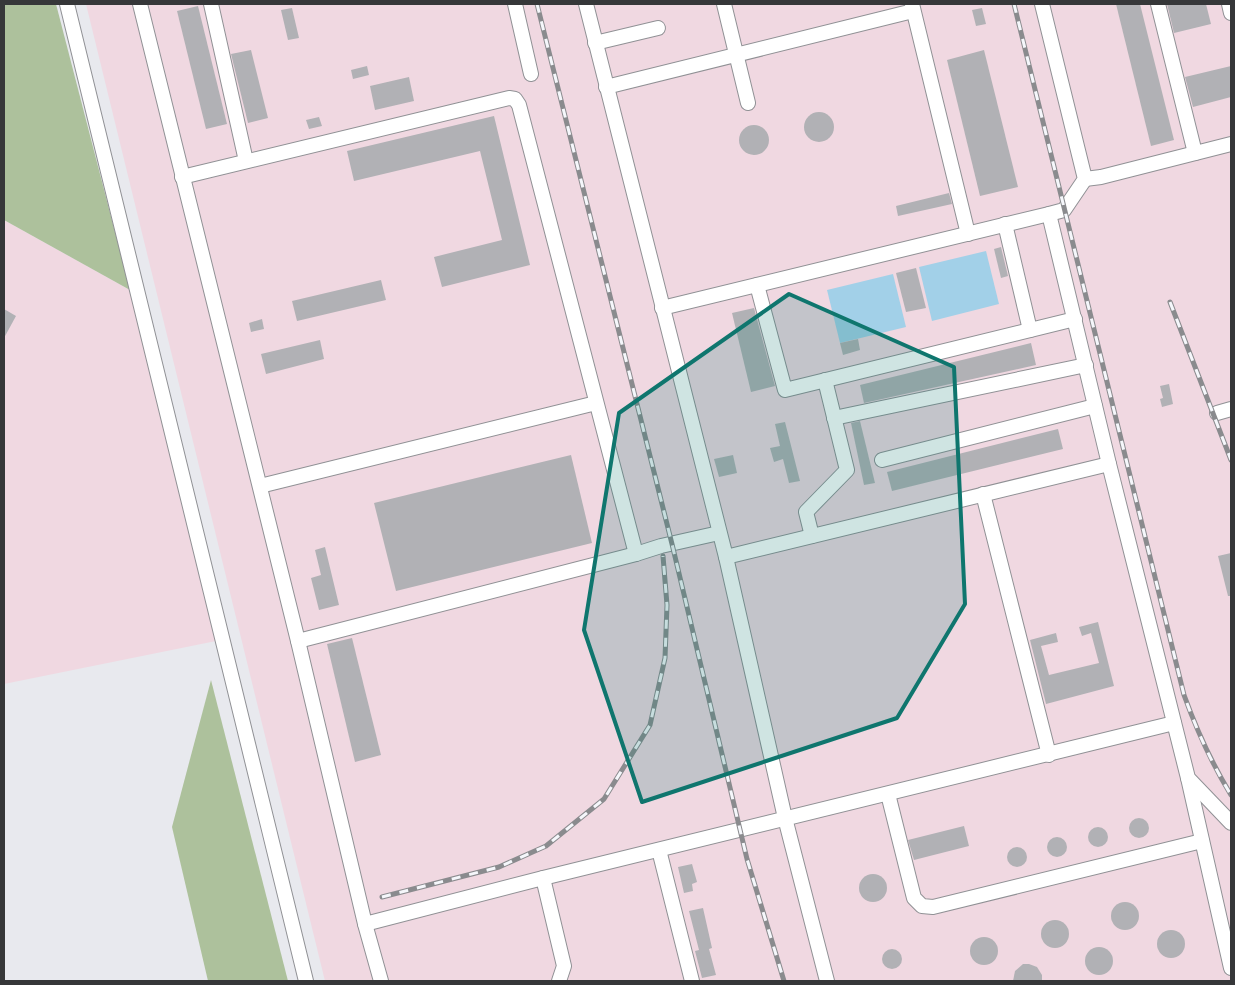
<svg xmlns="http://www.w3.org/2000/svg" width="1235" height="985" font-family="Figtree,sans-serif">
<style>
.industrial{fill:#f0d8e1}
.green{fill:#adc19c}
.water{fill:#a2d0e8}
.building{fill:#b1b1b5}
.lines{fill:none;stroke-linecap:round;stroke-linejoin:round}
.minor-casing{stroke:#909195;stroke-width:16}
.minor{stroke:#fff;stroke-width:14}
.rail-casing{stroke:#8a8b8e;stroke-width:5}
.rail{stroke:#f5f7fb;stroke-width:3;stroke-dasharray:9;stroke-linecap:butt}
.marked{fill:#0f766e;fill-opacity:0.2;stroke:#0f766e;stroke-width:4;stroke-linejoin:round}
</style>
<rect width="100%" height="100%" fill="#e8e9ee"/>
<!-- industrial -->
<g class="industrial">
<path d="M86,4H1231V981H325Z"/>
<path d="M4,220L130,290L216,641L4,684Z"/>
</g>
<!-- green -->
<g class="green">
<path d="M4,4H56L130,290L4,220Z"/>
<path d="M211,680L288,981H208L172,827Z"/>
</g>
<!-- water -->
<g class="water">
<path d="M986,251L999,304L932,321L919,267Z"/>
<path d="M893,274L906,327L840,343L827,290Z"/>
</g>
<!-- building -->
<g class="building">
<path d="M1116,4H1140L1174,140L1151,146Z"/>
<path d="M1167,4H1206L1211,24L1174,33Z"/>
<path d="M198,6L227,124L206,129L177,11Z"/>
<path d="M292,8L299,38L288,40L281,10Z"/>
<path d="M982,8L986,24L976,26L972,10Z"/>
<path d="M251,50L268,118L248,123L231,54Z"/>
<path d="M984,50L1018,187L980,196L947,60Z"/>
<path d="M367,66L369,75L353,79L351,70Z"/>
<path d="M1231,66V97L1193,107L1185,77Z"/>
<path d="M409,77L414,101L375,110L370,86Z"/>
<circle cx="819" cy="127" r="15"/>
<path d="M494,116L530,265L442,287L434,257L502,240L480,151L354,181L347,151Z"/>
<path d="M319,117L322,126L309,129L306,120Z"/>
<circle cx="754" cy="140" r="15"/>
<path d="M949,193L952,204L898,216L896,206Z"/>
<path d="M1001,247L1008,276L1001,278L994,249Z"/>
<path d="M916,268L926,308L906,312L896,273Z"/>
<path d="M381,280L386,300L297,321L292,301Z"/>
<path d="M754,308L775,386L751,392L732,313Z"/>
<path d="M4,309L16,316L4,338Z"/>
<path d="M262,319L264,329L251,332L249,323Z"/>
<path d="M858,339L860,350L843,355L840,343Z"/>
<path d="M320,340L324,359L266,374L261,354Z"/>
<path d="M1031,343L1036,365L864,403L860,385Z"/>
<path d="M1169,384L1173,404L1162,407L1160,399L1163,398L1160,386Z"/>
<path d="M860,421L875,483L864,485L851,423Z"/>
<path d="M785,422L800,481L789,483L783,459L774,462L770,448L780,446L775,424Z"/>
<path d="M1058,429L1063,449L892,491L887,472Z"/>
<path d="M571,455L592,543L396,591L374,503Z"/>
<path d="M733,455L737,473L719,477L714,459Z"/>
<path d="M325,547L339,605L319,610L311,578L321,575L315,550Z"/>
<path d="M1231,553V596H1228L1218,556Z"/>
<path d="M1098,622L1114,686L1046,704L1030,640L1056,633L1058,642L1041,646L1049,675L1099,663L1091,633L1082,636L1079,627Z"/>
<path d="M352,638L381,755L355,762L327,644Z"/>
<circle cx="1139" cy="828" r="10"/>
<path d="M964,826L969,846L914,860L908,840Z"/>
<circle cx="1098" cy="837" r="10"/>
<circle cx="1057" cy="847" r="10"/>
<circle cx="1017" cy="857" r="10"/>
<path d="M692,864L697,882L692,884L693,891L684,893L678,867Z"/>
<circle cx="873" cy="888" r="14"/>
<circle cx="1125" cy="916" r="14"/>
<path d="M703,908L712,948L709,949L716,975L702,978L695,951L699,950L689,911Z"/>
<circle cx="1055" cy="934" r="14"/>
<circle cx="1171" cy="944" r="14"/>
<circle cx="984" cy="951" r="14"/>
<circle cx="1099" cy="961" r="14"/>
<circle cx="892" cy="959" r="10"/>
<path d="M1023,964H1029L1037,967L1042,975V981H1013L1015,971Z"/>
</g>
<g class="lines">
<!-- minor casing -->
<g class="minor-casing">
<g id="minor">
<path d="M67,4L306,981"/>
<path d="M140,4L298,641L365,924L543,878L1174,723"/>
<path d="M211,4L246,161"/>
<path d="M515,4L531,74"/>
<path d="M586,4L726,557L785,818L827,981"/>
<path d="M724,4L748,103"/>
<path d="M912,4L968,234"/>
<path d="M1042,4L1085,179L1064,210L1049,214L1109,464L1188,778L1231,823"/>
<path d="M1158,4L1195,153"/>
<path d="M1229,4L1231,13"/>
<path d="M595,43L658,28"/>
<path d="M606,87L913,11"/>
<path d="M182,177L509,98L515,99L519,105L636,554"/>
<path d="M1085,179L1101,177L1231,144"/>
<path d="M1005,224L1030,330"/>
<path d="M757,285L785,390L1075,319"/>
<path d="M662,308L1049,214"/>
<path d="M1217,413L1231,409"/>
<path d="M834,418L1086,365"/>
<path d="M882,460L1095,406"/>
<path d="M260,486L596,403"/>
<path d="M983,494L1049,755"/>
<path d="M812,536L806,512L847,470L825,380"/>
<path d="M726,557L1109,464"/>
<path d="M298,641L636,554L661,546L719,533"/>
<path d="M1188,778L1231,968"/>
<path d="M888,794L914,898L922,906L933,907L1202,841"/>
<path d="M659,850L692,981"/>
<path d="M543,878L564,966L559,981"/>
<path d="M365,924L381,981"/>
</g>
</g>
<!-- minor -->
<use href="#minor" class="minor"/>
<!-- rail casing -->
<g class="rail-casing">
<g id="rail">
<path d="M537,4L672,544L747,859L784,981"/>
<path d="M1014,4L1184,695C1197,731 1211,762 1231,795"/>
<path d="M1170,302L1231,460"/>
<path d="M382,897L499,867L546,846L604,799L650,725L665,658L667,605L663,556"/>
</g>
</g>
<!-- rail -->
<use href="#rail" class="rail"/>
</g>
<!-- marked area -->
<path class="marked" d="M789,294L954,367L965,604L897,718L642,802L584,630L619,413Z"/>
<!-- border -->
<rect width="1235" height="985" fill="none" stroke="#363739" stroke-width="10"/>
</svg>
